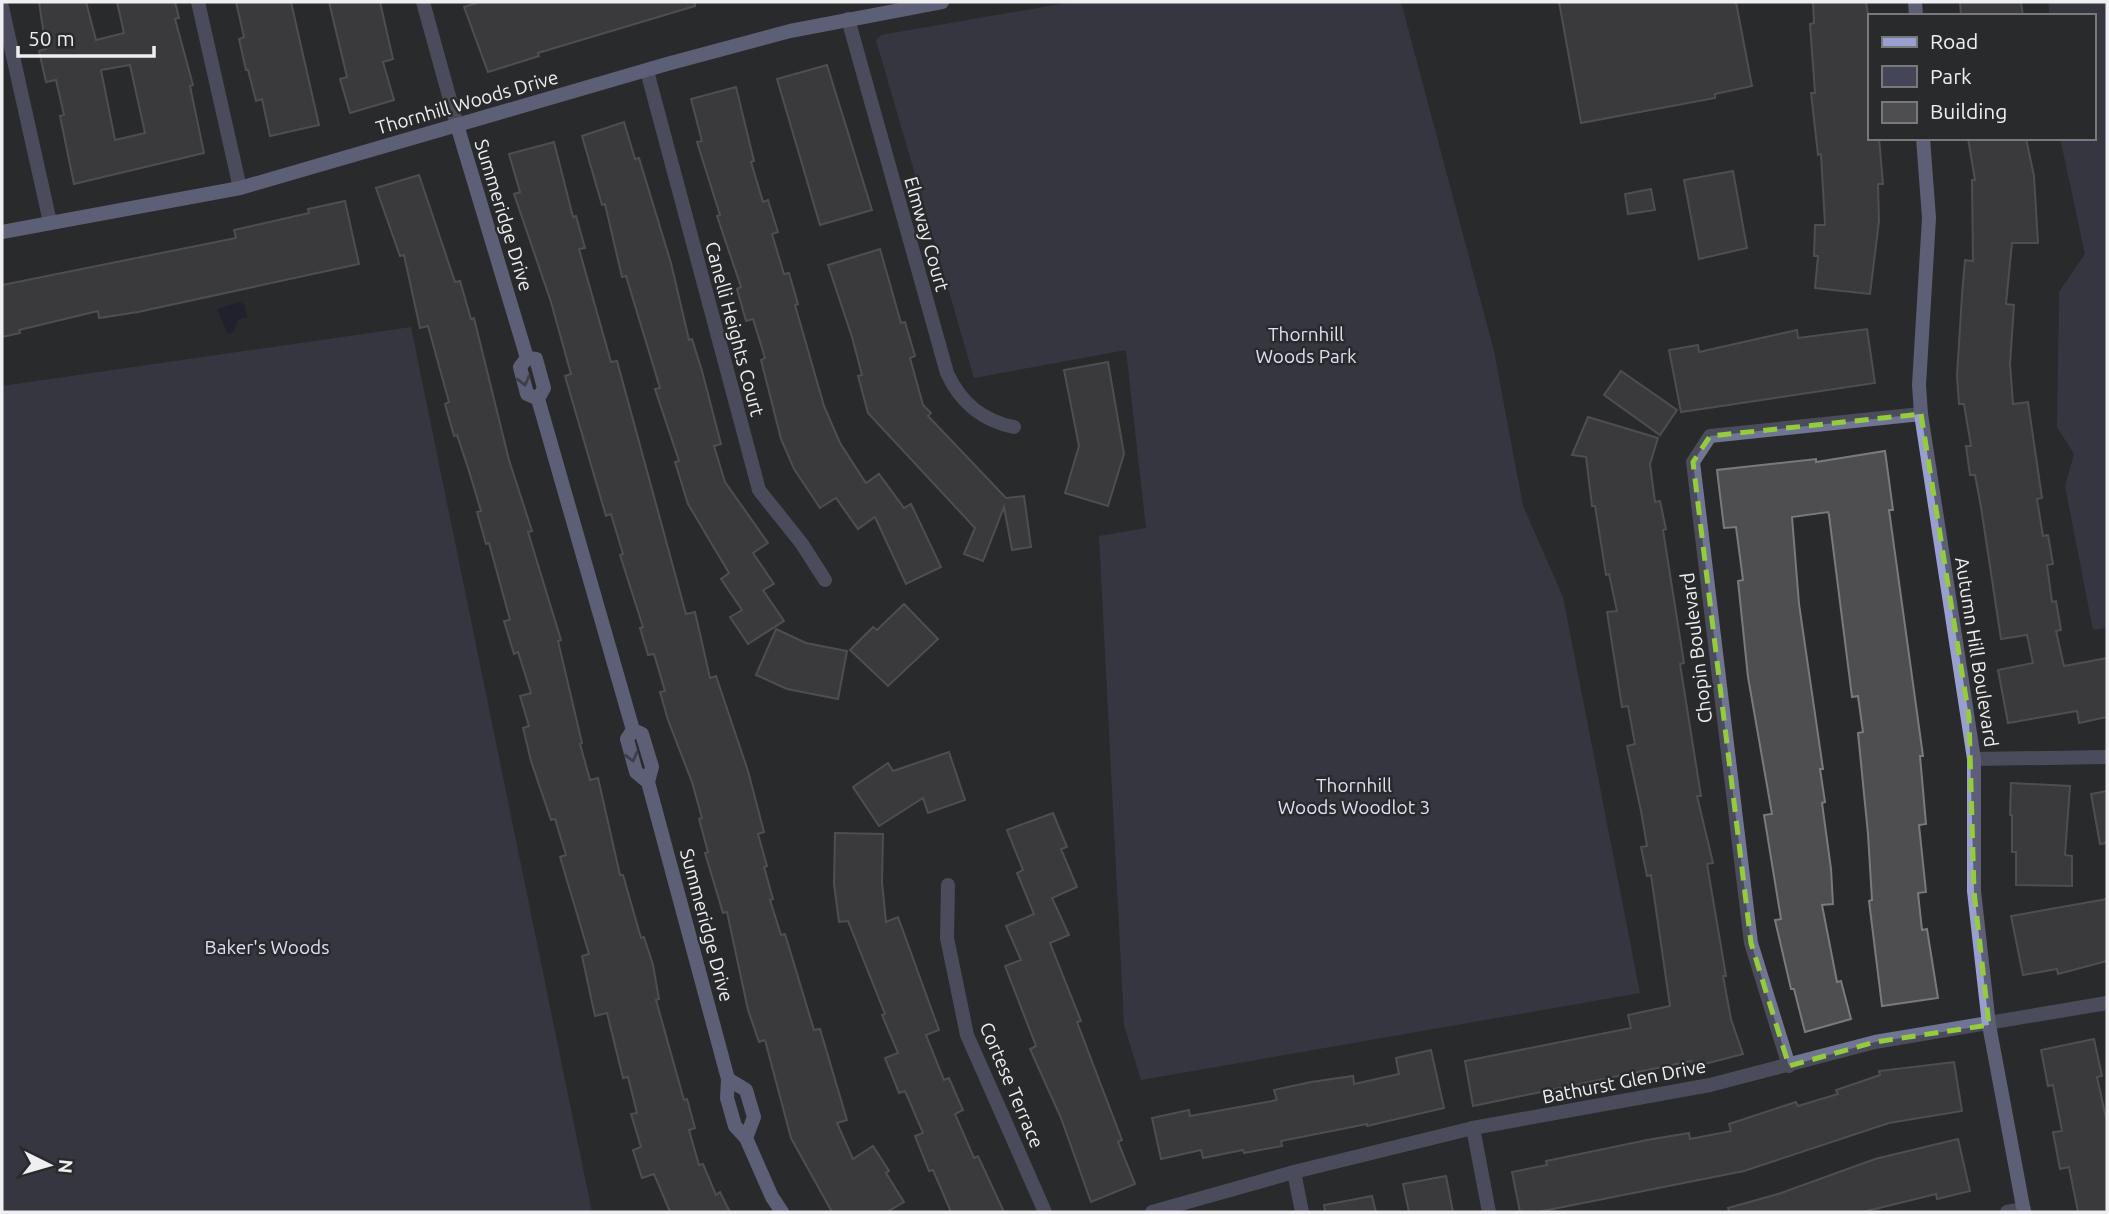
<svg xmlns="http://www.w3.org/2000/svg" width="2109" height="1214" font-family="Ubuntu,sans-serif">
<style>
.green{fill:#444657}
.water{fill:#15172d}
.building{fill:#4e4e51;stroke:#797a7d;stroke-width:2;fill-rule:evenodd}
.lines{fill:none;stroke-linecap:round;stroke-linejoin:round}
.street{stroke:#717594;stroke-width:14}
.secondary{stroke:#99a0d0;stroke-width:14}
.oneway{stroke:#56596e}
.marked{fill:none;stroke:#94cc3c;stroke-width:5;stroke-dasharray:14 9;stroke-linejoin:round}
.labels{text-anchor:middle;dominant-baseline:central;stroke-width:5;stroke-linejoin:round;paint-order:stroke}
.street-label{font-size:19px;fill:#efeff1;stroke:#292a2c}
.park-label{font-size:19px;fill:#dce0f5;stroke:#292a2c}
</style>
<rect width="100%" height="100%" fill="#292a2c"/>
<!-- green -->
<g class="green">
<path d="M1072,2H1401L1494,351L1523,506L1563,597L1640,993L1141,1080L1124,1025L1099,536L1146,528L1126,350L974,378L876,40L881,35Z"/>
<path d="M2048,2H2107V628L2093,630L2065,486L2074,454L2057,427L2059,292L2085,254L2060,138H2093V16H2050Z"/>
<path d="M411,327L592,1212H2V386Z"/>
</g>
<!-- water -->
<path class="water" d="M239,302L245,305L247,317L238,320L234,331L228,334L217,309Z"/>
<!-- building -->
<g class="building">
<path d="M39,2H86L96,40L124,33L117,2H175L179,18L175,19L193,85L190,86L204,153L74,184L60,116L64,115L56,80L46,82L39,51L46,49ZM130,65L145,133L115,140L101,70Z"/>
<path d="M236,2H291L319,125L270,136L262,99L256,101L248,70H246L239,39L244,37Z"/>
<path d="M329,2H380L393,59L383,62L394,100L350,113L340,79L347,77Z"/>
<path d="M480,2H695V6L538,53L539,56L488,72L464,7Z"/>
<path d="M1559,2H1736L1752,86L1715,94V98L1581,123Z"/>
<path d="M1813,2H1866L1869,20V138H1879L1883,184H1878L1879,221L1870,294L1815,288L1818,256H1814L1815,225H1825L1821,154L1818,155L1811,93H1815L1810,24L1814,23Z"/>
<path d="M1960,2H2021L2023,16H1961Z"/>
<path d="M827,65L872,210L820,225L777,79Z"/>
<path d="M736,87L754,161L751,162L763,202L768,200L778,232L772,234L784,274L789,273L798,304L795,305L824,406L840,443L866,483L879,474L904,508L911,504L941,567L906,584L875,517L858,529L836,498L820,508L794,469L781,439L761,360L765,358L753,319L746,321L737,289L741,287L717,216L720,215L697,142L702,141L691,99Z"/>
<path d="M624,122L635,159L639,158L671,263L689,340L692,339L702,371L721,444L714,446L725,482L768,543L753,553L774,584L763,590L784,621L748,644L730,617L742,610L721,579L729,573L688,504L675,462L679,461L655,389L660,388L626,276L622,277L605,204L602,205L582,136Z"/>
<path d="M1968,138H2026L2034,176L2038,243H2012L2006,304L2014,305L2010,364L2013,404L2028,402L2042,498L2037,499L2043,536L2048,535L2053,564L2047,565L2052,602L2056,601L2061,630L2056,631L2064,666L2107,658V717L2079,723L2077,711L2008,723L1998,670L2033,663L2027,635L2001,639L1981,507L1975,475H1970L1966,446H1971L1964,404H1959L1957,376L1962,295L1965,260L1973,261L1972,180H1975Z"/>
<path d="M554,142L573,217L576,216L585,248L579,249L611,362L617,361L686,614L695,612L710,678L716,676L748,771L764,832L758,834L767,866L764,867L773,899L770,900L781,935L785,934L814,1030L820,1029L847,1120L837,1123L853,1159L873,1146L889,1171L886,1173L904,1202L887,1212H832L791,1138L765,1040L759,1042L748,1010L727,912L723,913L705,853L708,852L699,819L702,818L692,782L668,720L660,692L665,691L654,654L648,655L640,628L643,627L620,555L623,554L611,514L606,516L565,376L571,374L551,302L514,194L520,192L509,154Z"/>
<path d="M1733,171L1747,248L1699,259L1684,180Z"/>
<path d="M419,175L455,282L460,281L471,319L474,318L509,460L532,531L528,532L561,640L558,641L582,743L580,744L590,780L598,778L620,875H623L641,938L644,937L653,965L659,999L656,1000L684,1100L687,1099L695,1128L689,1130L699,1165L703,1164L716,1195L720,1192L730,1212H670L654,1174L642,1178L633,1150L641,1147L631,1114L637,1113L628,1077L623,1078L607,1013L595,1016L582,956L589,954L560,857L566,855L555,819L551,820L531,761L523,728L529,726L520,696L531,693L518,652L514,654L504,621L510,620L489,543L486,544L477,512L481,511L469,471L457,435L454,436L445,404L449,402L428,326L420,328L404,255L400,256L376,188Z"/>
<path d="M1651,189L1655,210L1628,214L1625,194Z"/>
<path d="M345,201L359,264L138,312L99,318L98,311L19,330L20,333L2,337V285L236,238L234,230L309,213L308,209Z"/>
<path d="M880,249L901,323L905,322L915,356L910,358L923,405L931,413L928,416L1006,498L1024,496L1031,547L1012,550L1004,507L983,561L964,554L975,528L868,413L858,376L862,375L852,337L828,265Z"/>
<path d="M1867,329L1875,383L1681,412L1669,350L1698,345L1699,352L1797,330L1798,338Z"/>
<path d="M1108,362L1124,454L1108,506L1065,493L1079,446L1064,370Z"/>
<path d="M1621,371L1677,410L1660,435L1604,395Z"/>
<path d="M1588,417L1658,438L1650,464L1655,502L1660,501L1666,529L1663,530L1684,663L1680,664L1701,796H1697L1713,863L1707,864L1726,976H1723L1731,1019L1743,1054L1693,1067L1691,1061L1473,1106L1465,1061L1631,1028L1628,1015L1670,1006L1651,875L1647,876L1641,847L1647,846L1641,811L1627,746L1635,744L1628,706L1622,707L1607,612L1617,611L1609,574L1606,575L1595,506H1592L1586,457L1572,455Z"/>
<path d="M1885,451L1893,510H1889L1923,756H1920L1926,824L1919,825L1926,892L1918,893L1922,930L1927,929L1938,998L1882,1006L1869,901L1872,900L1868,834L1858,733L1863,732L1858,696L1852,697L1829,515L1828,512L1792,517L1799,604L1823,769H1820L1825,802L1822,803L1831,869L1833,904L1822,905L1837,982L1841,981L1851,1019L1805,1032L1794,989H1791L1775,920L1781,919L1764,815L1772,814L1748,677L1738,581L1743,580L1736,527L1724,528L1717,470L1816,459V462Z"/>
<path d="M904,604L938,639L888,686L850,650L873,627L877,630Z"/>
<path d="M776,629L806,643L847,651L838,699L787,689L756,675Z"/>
<path d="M949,752L965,800L928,813L923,798L879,826L853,787L888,763L893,771Z"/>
<path d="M2011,783L2070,786L2065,855L2072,856V886L2016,885V852H2012V815H2010Z"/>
<path d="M2107,791V843L2100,844L2091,794Z"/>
<path d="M1053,813L1067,847L1061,849L1077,887L1052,898L1069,935L1050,943L1081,1021L1077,1022L1122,1140L1118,1142L1135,1184L1091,1202L1061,1118L1030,1049L1036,1046L1005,966L1021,960L1006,926L1034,914L1017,873L1023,870L1007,830Z"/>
<path d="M835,833L883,834L882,882L886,922L898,917L939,1030L926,1035L944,1080L949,1078L963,1110L955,1114L974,1158L978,1156L1004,1212H951L933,1170L929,1171L915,1136L923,1133L905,1091L899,1093L885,1058L898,1053L882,1015L885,1014L848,921L839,922L834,884Z"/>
<path d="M2107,899V961L2058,974L2057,969L2023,975L2011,916Z"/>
<path d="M2094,1039L2102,1076L2097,1077L2107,1122V1212H2078L2069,1167L2060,1169L2053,1132L2062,1131L2053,1085L2048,1086L2041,1050Z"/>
<path d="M1431,1050L1444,1108L1367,1126V1124L1281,1141L1282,1146L1244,1153L1243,1150L1203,1158L1201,1150L1161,1159L1152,1118L1189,1110L1190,1116L1277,1100L1274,1090L1311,1082L1353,1076L1354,1084L1399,1074L1396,1058Z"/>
<path d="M1954,1062L1962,1111L1889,1123L1744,1171L1538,1212H1520L1512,1172L1547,1165L1546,1161L1647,1140L1689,1133L1690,1139L1731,1131L1729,1124L1796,1102L1798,1106L1838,1094L1836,1090L1880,1075L1879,1071Z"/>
<path d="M1958,1139L1970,1191L1937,1199L1936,1194L1863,1212H1729L1728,1208L1778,1194L1875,1159Z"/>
<path d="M1446,1176L1453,1212H1409L1403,1184Z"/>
<path d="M1372,1196L1376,1212H1325L1324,1205Z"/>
</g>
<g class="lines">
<!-- street -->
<g class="street">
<path d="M198,2L240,188"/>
<path d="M423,2L457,125"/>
<path d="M2,7L50,222"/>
<path d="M848,19L947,373C960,402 983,421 1014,427"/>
<path d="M647,71L759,490L802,544L825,580"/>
<path d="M1974,759L2107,757"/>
<path d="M948,885L947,938L967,1035L1045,1212"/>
<path d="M1789,1066L1751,943L1693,462L1710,436L1921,414"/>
<path d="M1473,1128L1489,1212"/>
<path d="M1294,1172L1302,1212"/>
<path d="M1152,1212L1294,1172L1473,1128L1710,1085L1875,1042L2107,1003"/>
<path d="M2007,1212L2024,1209"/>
</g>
<!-- secondary -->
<g class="secondary">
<path d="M1915,2L1916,16"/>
<path d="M457,125L527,358"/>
<path d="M1923,138L1929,218L1919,385L1921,414L1974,759V891L1989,1025L2024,1212"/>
<path d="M2,232L240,188L667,64L790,31L942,2"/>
<path d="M527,358L536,359L544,388L538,399L633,730L642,734L652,767L648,782L728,1079"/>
<path d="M527,358L520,367L527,394L538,399"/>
<path d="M633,730L627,739L636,772L648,782"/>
<path d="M746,1138L754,1117L746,1090L728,1079L727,1098L735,1126L746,1138L772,1197L782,1212"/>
</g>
</g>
<!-- one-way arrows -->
<defs><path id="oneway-chevron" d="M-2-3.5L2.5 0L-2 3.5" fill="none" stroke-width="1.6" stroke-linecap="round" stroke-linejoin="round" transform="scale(1.75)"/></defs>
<g class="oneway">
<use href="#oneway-chevron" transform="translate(524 381) rotate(75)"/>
<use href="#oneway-chevron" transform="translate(632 757) rotate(75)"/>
</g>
<!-- marked area -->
<path d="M0 0H2109V1214H0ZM1921,414L1969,717L1974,891L1989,1025L1875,1042L1789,1066L1751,943L1693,462L1710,436Z" fill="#292a2c" fill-opacity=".55" fill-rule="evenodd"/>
<path class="marked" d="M1921,414L1969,717L1974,891L1989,1025L1875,1042L1789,1066L1751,943L1693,462L1710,436Z"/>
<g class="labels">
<!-- street labels -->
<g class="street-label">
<text transform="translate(467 102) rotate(-16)">Thornhill Woods Drive</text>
<text transform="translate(504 215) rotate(73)">Summeridge Drive</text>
<text transform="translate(927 234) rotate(74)">Elmway Court</text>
<text transform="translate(735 329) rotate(75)">Canelli Heights Court</text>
<text transform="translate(1696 648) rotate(-97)">Chopin Boulevard</text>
<text transform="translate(1977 652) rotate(81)">Autumn Hill Boulevard</text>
<text transform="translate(707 925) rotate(75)">Summeridge Drive</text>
<text transform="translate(1624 1081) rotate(-11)">Bathurst Glen Drive</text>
<text transform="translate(1012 1085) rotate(67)">Cortese Terrace</text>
</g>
<!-- park labels -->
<g class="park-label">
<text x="1306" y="334">Thornhill<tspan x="1306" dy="22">Woods Park</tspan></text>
<text x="1354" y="785">Thornhill<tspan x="1354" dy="22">Woods Woodlot 3</tspan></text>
<text x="267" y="947">Baker's Woods</text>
</g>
</g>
<!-- border -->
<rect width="2109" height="1214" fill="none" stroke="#efeff1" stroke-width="7"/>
<!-- legend -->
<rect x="1868" y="14" width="228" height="126" fill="#292a2c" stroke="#78797b" stroke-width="2"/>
<rect x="1882" y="37" width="35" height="10" fill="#99a0d0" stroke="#78797b" stroke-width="2"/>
<text x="1930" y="49" font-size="21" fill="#efeff1">Road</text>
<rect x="1882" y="66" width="35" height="21" fill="#444657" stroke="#78797b" stroke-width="2"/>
<text x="1930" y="84" font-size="21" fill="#efeff1">Park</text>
<rect x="1882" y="102" width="35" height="21" fill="#4e4e51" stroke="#78797b" stroke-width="2"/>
<text x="1930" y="119" font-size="21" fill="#efeff1">Building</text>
<!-- north arrow -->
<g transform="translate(49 1165) rotate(95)" stroke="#292a2c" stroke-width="5" paint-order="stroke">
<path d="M0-5L12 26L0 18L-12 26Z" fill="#efeff1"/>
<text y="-10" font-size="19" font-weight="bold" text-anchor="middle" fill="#efeff1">N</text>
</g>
<!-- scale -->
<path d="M18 46v10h136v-10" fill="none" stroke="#efeff1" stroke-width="3.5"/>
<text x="28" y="46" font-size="21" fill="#efeff1" stroke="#292a2c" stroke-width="5" paint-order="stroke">50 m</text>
</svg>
